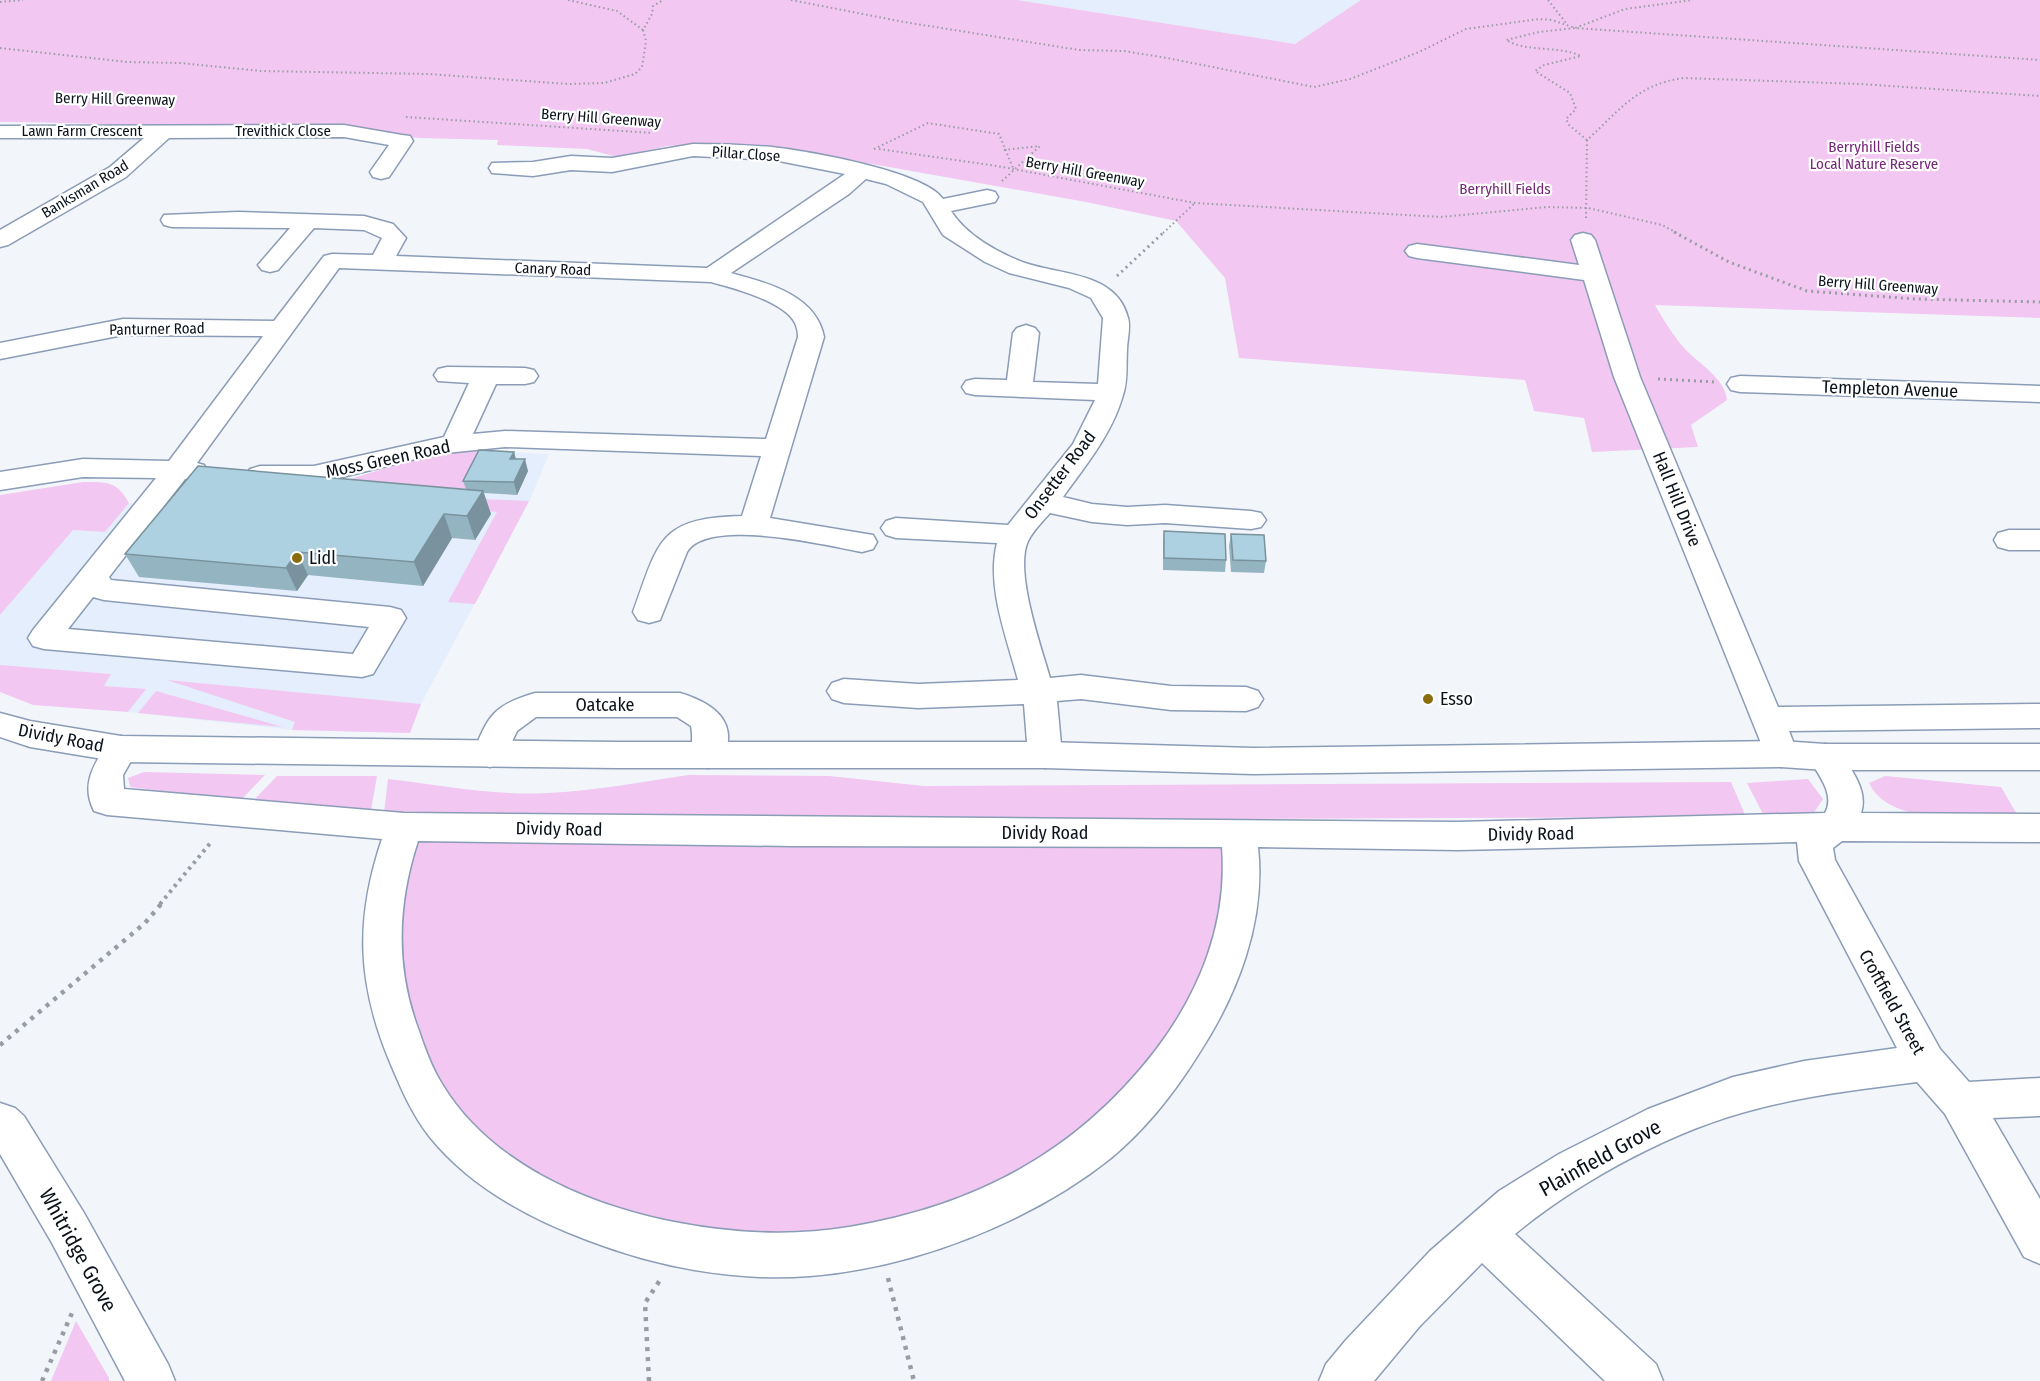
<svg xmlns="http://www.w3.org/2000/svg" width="2040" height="1381" font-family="'Fira Sans Condensed',sans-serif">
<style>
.built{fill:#e5eefc}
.green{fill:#f2c7f2}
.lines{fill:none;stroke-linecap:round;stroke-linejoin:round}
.minor-casing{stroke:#8b9cb7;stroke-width:3}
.major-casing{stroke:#8b9cb7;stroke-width:3}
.path-far3{stroke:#989da4;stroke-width:2;stroke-dasharray:1.5 3;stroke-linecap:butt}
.path-far2{stroke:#989da4;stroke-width:3;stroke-dasharray:2 4;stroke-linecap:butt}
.path-far1{stroke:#989da4;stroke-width:4;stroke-dasharray:3 4.5;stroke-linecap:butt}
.path{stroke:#989da4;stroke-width:4.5;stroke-dasharray:4 6;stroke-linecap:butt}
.minor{fill:#fff;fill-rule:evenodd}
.major{fill:#fff;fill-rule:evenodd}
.wall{fill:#95b4c1}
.shaded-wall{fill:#79929d}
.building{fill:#add1e0;stroke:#79929d;stroke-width:1.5}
.poi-dot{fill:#8a6d0d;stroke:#fff;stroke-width:2}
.labels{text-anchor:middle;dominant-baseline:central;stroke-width:4.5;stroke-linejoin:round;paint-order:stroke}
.far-street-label{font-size:15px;fill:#0b121b;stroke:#fff}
.far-park-label{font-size:15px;fill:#752679;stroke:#fff}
.street-label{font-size:18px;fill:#0b121b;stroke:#fff}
.poi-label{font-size:18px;fill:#0b121b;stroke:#fff;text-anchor:start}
.near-street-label{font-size:21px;fill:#0b121b;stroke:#fff}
</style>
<rect width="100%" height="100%" fill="#f2f6fb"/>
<!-- built -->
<g class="built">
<path d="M1017,0H1361L1295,44Z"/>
<path d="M485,451L549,454L529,502L421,704L410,733L292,730L128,712L145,690L103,686L110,674L0,665V615L73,530L105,532L129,503L194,508L327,486L435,455Z"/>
</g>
<!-- green -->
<g class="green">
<path d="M0,0H1017L1295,44L1361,0H2040V318L1655,305C1663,319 1674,337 1685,349C1699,364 1725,378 1727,400L1691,425L1698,447L1592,452L1584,418L1534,411L1525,380L1239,358L1225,278L1176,221L1086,202L799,151L703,144L667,146L617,157L587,149L497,145L498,140C332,137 166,123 0,122Z"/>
<path d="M460,451H485L460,498L529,501L475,604L448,602L497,512L262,491L327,486L406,462Z"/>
<path d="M83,482C107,482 117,481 129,503L105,532L73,530L0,615V495Z"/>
<path d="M0,665L111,674L104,686L146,689L128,712L33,705L0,692Z"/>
<path d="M167,680L421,704L410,733L292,730L295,722Z"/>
<path d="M156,691L283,727L138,713Z"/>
<path d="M144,772L265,775L240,801L130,787L128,778Z"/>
<path d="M688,775L829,776L924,786L1731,782L1746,817L1219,819L384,813L388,779C440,785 495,796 547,793C594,791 641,782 688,775Z"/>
<path d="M277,776H377L371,810L252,802Z"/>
<path d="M1885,776L2001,787L2018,816C1976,816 1890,828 1869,783Z"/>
<path d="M1808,779L1823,799L1813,814H1763L1747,783Z"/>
<path d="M404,827L1239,833L1229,949L1096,1143L879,1242L681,1246L453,1131L385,990Z"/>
<path d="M76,1321L109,1378V1381H51Z"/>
</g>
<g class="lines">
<!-- minor casing -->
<g class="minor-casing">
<g id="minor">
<path d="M344,125L402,135L410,136L413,141L389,177L381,179L373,177L370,172L389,145L344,137L169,138L126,177L8,245L0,247V230L110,167L144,138H0V126Z"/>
<path d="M693,144C719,144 746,145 772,147C807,151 924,171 943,199L987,190L995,192L998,197L995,202L951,211C966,235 998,253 1025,263C1060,275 1117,272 1128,318C1131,327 1127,340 1127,350C1126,364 1128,381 1123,395C1112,434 1086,465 1063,497L1092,504L1127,507L1165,505L1251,511L1261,513L1266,520L1261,527L1251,529L1165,523L1127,525L1092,522L1050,513C1042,522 1033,531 1028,541C1014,571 1041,646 1050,678L1081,675L1171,686L1246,687L1258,691L1263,699L1258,707L1246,711L1171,710L1081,699L1057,701L1062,755L1057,764L1045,768L1033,764L1028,755L1024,704L918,708L844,703L832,699L827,691L832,683L844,679L918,684L1018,680C1007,638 986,587 997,543L896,538L886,535L881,528L886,521L896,518L1008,525L1073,444L1095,400L975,395L966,393L962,387L966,381L975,379L1007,380L1013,333L1017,328L1026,325L1035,328L1039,333L1033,382L1098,384L1103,318L1091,298L1069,288L1009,273L985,262L943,235L923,202L886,184L866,179L849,194L731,273C767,283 816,295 824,337L770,518L873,535L877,542L873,549L862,552C826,545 708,517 687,552L660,620L649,623L638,620L633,612C659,541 658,518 742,516L761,456L505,447L436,454L314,484H260L250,481L246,475L250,469L260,466H314L444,437L469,383L438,381L434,375L438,369L447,367L525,368L534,370L538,376L534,382L525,384H496L473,434L505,431L766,439L798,337C798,333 797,327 795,323C784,301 733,288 711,282L339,268L197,463L204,465L208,471L204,477L185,479L109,577L111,580L390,607L401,610L406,618L373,674L362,677L44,649L33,646L28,638L33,630L156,478L83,477L0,490V472L83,459L169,461L263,336L123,335L0,359V343L123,319L274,321L324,256L332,254L373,255L382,238L364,230L314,228L278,270L270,272L262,270L258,265L290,228L172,227L164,225L161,220L164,215L238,212L364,216L393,224L406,238L396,256L707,268L845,174L774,160L693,156L612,172L571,170L533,176L492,173L489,168L492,163L533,162L571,156L612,158ZM93,597L104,600L369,627L353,654L68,629Z"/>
<path d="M1583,233L1591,235L1595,240L1640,377L1778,707L2040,704V728L1789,731L1798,754L1793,763L1781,767L1769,763L1614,377L1584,280L1417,258L1409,256L1405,251L1409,246L1417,244L1579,265L1571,240L1575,235Z"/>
<path d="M1740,376L2040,386V402L1740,392L1731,390L1727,384L1731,378Z"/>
<path d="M2009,530H2040V550H2009L1998,547L1994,540L1998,533Z"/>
<path d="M535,693H680C716,704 742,724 720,764L708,768L696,764C689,751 694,740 691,726L677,717H536L517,731L502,763L490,767L478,763L473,754C488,715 494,705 535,693Z"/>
<path d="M121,736L133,740L138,749L123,775L124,789L404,813L1458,822L1825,813C1836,794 1817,773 1808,757L1813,748L1825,744L1837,748C1849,766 1869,790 1861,813L2040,814V842L1842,841L1833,848L1835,860L1940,1049L1969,1082L2040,1078V1116L1993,1118L2040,1199V1264L2024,1257L1945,1114L1917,1082C1863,1089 1809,1095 1756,1109C1675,1129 1579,1181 1515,1234L1656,1364L1663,1381H1605L1482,1263L1419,1327L1374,1381H1319L1326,1364L1346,1340L1430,1251L1499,1191L1559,1154L1648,1109L1733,1077L1804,1061L1897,1048L1799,861L1797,842L1458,850L1258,847C1266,921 1238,994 1198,1055C1175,1092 1145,1130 1111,1158C1031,1222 913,1268 810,1276C735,1282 657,1267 587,1240C528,1218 469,1186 429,1136C411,1113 400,1086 389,1060C357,982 355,919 382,839L107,815L94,811C80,783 95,764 109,740ZM418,841L791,846L1222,847C1228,922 1200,992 1155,1051C1076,1153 975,1206 849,1227C789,1237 728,1233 669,1221C583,1203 489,1162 442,1084C432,1068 425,1049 419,1031C395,968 397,905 418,841Z"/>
<path d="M0,1103L15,1108L24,1116L84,1213L168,1364L175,1381H125L52,1243L0,1154Z"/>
</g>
</g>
<!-- major casing -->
<g class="major-casing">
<path id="major" d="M0,713L30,721L121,736L617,742H1045L1253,748L1781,741L1825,744H2040V770H1825L1781,767L1253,774L1045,768H617L121,762L30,747L0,737Z"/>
</g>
<!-- path-far3 -->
<g class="path-far3">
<path d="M568,0L617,11L643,30"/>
<path d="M791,0L904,22L1079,50L1124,51L1167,58L1314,87L1350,79L1419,52L1466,29L1539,19L1552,20L1575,28L1625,9L1693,0"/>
<path d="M1548,0L1566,23"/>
<path d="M0,2L23,0"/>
<path d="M0,48L127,62L180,63L261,71L428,74L568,84L604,83L635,74L642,67L646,41L643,30L652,14L653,6L663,0"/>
<path d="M406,117L653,133"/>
<path d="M1587,140L1569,125L1566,119L1576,109L1570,93L1535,71L1544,65L1581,56C1557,45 1529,53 1506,40L1539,32L1575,28L2040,60"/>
<path d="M874,149L928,123L999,134L1013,168"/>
<path d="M879,149L997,166L1195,203L1441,217L1547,207L1588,208L1662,225L1677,233"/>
<path d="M1004,150L1039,146"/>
<path d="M1002,181L1040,146"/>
<path d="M1586,218L1587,140C1620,110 1637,84 1684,78L1860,84L2040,96"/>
<path d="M1163,233L1195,203"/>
</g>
<!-- path-far2 -->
<g class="path-far2">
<path d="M1674,232L1729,262L1807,291L1916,299L2040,302"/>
<path d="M1117,276L1164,232"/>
<path d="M1658,379L1716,382"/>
</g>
<!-- path-far1 -->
<path class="path-far1" d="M160,904L212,841"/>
<!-- path -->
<g class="path">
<path d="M0,1045L145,923L162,903"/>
<path d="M888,1278L914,1381"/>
<path d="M42,1381L72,1313"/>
<path d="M649,1381L645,1303L660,1280"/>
</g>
<!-- minor -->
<use href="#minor" class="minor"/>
<!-- major -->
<use href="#major" class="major"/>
</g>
<!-- wall -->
<g class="wall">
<path d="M514,452L516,459L528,471L517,495L484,493L491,514L475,540L452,538L423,586L308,575L297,591L139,577L125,554L466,489L463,481Z"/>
<path d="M1164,531L1226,560L1225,572L1163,570V543Z"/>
<path d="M1231,534L1266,561L1264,573L1231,572L1229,546Z"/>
</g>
<!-- shaded-wall -->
<g class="shaded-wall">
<path d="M514,452L517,464L510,459Z"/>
<path d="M525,459L528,471L517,495L514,482Z"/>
<path d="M483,491L491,514L475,540L467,516Z"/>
<path d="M444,514L452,538L423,586L414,562Z"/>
<path d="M297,552L308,575L297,591L286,568Z"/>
</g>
<!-- building -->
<g class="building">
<path d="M479,450L514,452L510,459H525L514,482L463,481Z"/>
<path d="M198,466L483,491L467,516L444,514L414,562L297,552L286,568L125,554Z"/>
<path d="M1164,531L1225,534L1226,560L1164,558Z"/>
<path d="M1231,534L1264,535L1266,561L1233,560Z"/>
</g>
<!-- markers -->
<g class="poi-dot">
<circle cx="297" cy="558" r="6"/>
<circle cx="1428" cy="699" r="6"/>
</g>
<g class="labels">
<!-- far-street labels -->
<g class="far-street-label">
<text transform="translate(115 99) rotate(1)">Berry Hill Greenway</text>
<text transform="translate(601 118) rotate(4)">Berry Hill Greenway</text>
<text x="82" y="131">Lawn Farm Crescent</text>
<text x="283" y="131">Trevithick Close</text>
<text transform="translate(746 154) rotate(4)">Pillar Close</text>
<text transform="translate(1085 172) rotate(10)">Berry Hill Greenway</text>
<text transform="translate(85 189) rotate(-31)">Banksman Road</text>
<text transform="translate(553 269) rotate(2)">Canary Road</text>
<text transform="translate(1878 285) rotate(4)">Berry Hill Greenway</text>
<text transform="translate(157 329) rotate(-1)">Panturner Road</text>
</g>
<!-- far-park labels -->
<g class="far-park-label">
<text x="1874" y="147">Berryhill Fields<tspan x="1874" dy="17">Local Nature Reserve</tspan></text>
<text x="1505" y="189">Berryhill Fields</text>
</g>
<!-- street labels -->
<g class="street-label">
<text transform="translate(1890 389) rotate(2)">Templeton Avenue</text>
<text transform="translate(388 459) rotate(-12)">Moss Green Road</text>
<text transform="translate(1060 475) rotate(-53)">Onsetter Road</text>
<text transform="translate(1677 499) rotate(68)">Hall Hill Drive</text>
<text x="605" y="705">Oatcake</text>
<text transform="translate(61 738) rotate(11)">Dividy Road</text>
<text transform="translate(559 829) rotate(1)">Dividy Road</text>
<text x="1045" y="833">Dividy Road</text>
<text transform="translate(1531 834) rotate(-1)">Dividy Road</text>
<text transform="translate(1892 1002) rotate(61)">Croftfield Street</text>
</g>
<!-- poi labels -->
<g class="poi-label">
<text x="309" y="558">Lidl</text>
<text x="1440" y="699">Esso</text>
</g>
<!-- near-street labels -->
<g class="near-street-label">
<text transform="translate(1600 1158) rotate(-29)">Plainfield Grove</text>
<text transform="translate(78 1250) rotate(61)">Whitridge Grove</text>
</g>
</g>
</svg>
